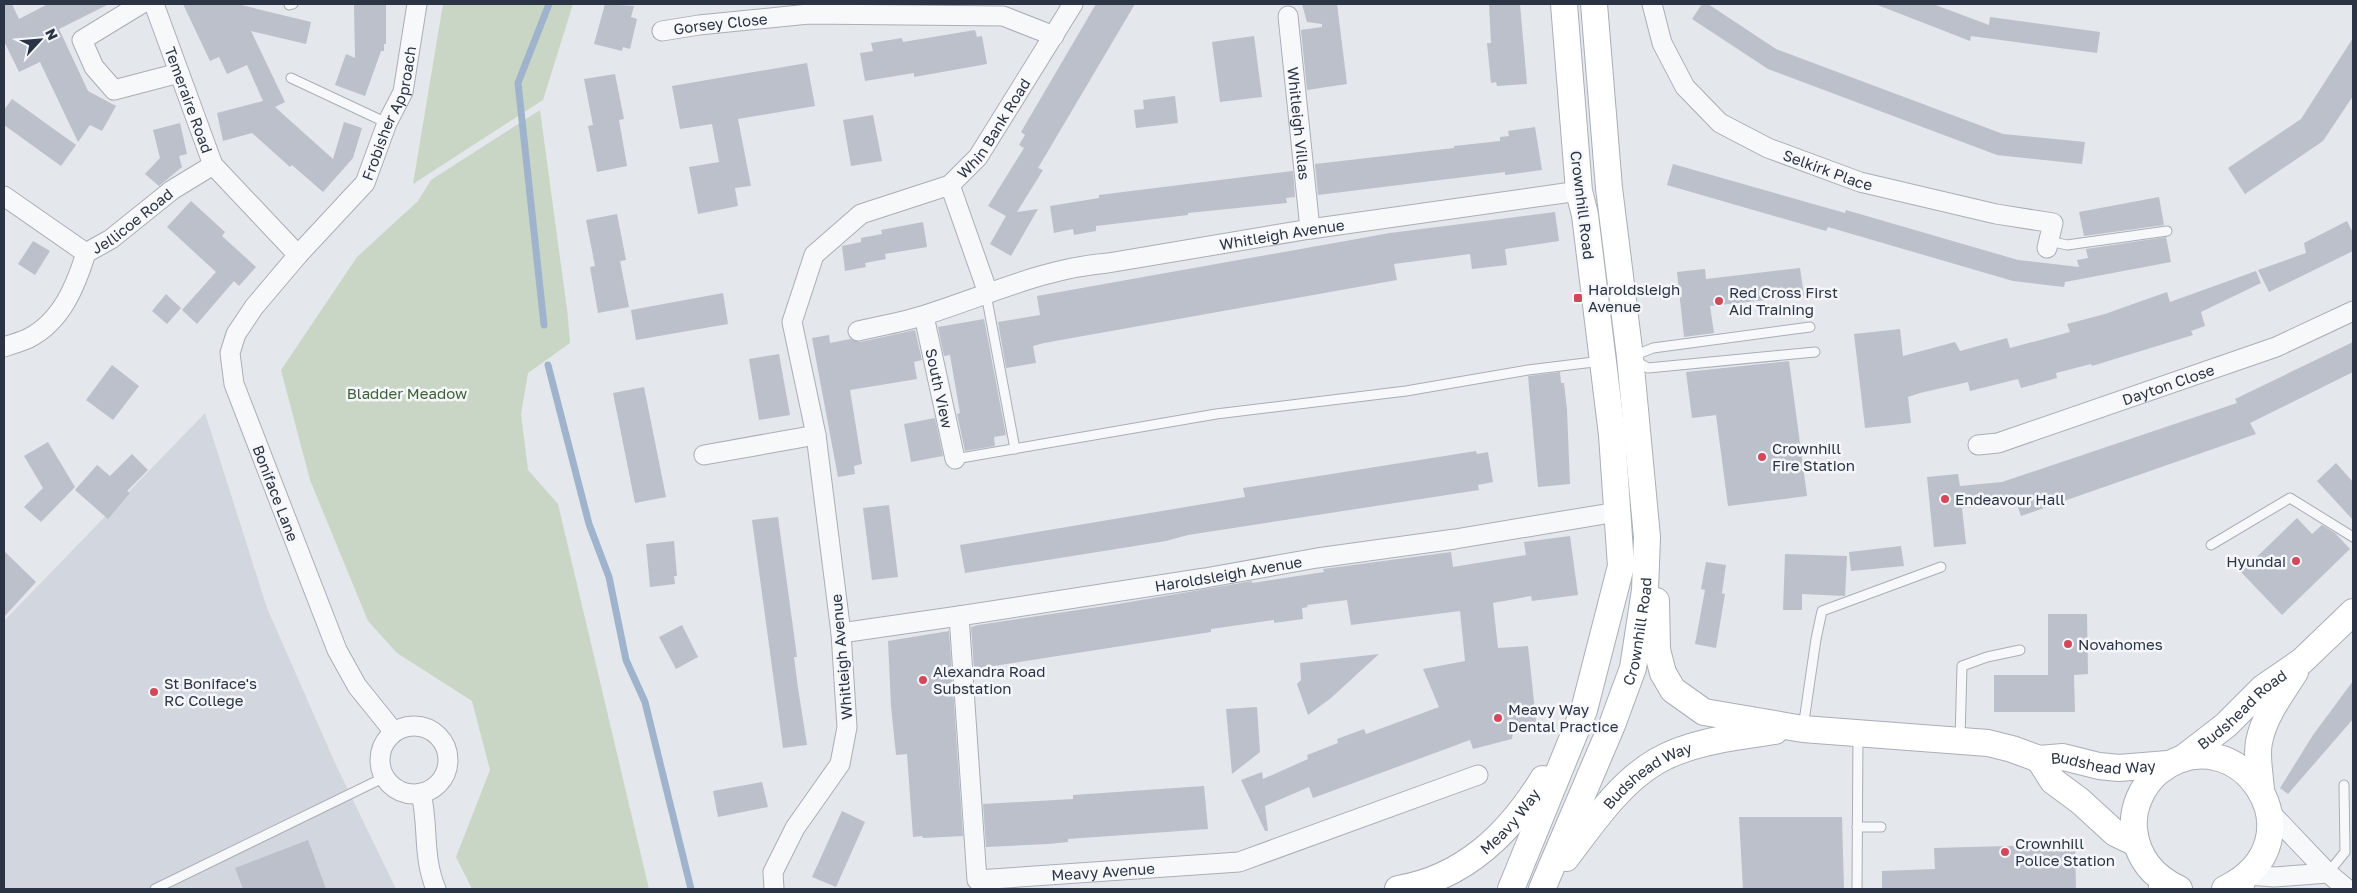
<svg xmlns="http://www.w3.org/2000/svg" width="2357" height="893" font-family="'Golos Text',sans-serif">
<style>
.built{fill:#d2d6de}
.green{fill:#c9d6c5}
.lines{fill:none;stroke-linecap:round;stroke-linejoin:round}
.stream{stroke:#9fb4cc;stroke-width:7}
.building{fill:#bbc0ca}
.lane-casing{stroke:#a9aeb7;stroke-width:11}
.street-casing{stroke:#a9aeb7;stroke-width:21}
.secondary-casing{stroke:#a9aeb7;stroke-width:28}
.highway-casing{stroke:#8b94a3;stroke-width:29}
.lane{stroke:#f7f8fa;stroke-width:9}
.street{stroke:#f7f8fa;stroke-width:19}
.secondary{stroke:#fff;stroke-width:26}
.highway{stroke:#fff;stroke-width:28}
.poi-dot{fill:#d1495b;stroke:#f4f6f9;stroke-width:2}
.labels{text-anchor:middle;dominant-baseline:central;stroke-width:5;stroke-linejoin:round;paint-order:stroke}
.street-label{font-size:15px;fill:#2b3445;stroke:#f4f6f9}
.poi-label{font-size:15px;fill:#2b3445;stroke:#f4f6f9;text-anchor:start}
.park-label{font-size:15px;fill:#3f6138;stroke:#f4f6f9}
</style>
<rect width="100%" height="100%" fill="#e4e7ec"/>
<!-- built -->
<path class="built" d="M205,413L267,608L335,763L396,889H4V621Z"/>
<!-- green -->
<g class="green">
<path d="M443,4H573L543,100L413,184Z"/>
<path d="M540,110L568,317L570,343L528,373L521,414L528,470L558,504L649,889H472L456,857L490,770L472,701L397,653L368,621L310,480L281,370L357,257L418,201L431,180Z"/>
</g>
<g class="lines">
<!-- stream -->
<g class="stream">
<path d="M544,325L518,83L549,4"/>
<path d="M548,365L589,524L609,577L626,660L645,702L691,889"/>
</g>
</g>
<!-- building -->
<g class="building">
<path d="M4,4H12L19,19L48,4H109L59,29L88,91L116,106L102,131L90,125L78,142L40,62L19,72L4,41Z"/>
<path d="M183,4H237L311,22L306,44L251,31L285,102L275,107L333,159L344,122L362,128L353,158L323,192L292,165L290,167L252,133L223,141L217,113L263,101L247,65L227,74L219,57L210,61Z"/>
<path d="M354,4H386V44H384V51H381L365,96L335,85L346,54L355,58Z"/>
<path d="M605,4L634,6L631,17L637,19L630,49L623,47L622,51L594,44Z"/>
<path d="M1096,4H1135L1038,168L1043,170L1017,212L1038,209L1011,256L990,244L1006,216L988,206L1024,148L1019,145L1025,135L1021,132Z"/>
<path d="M1302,4H1337L1347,84L1307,90L1301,30L1322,27V24L1307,22Z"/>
<path d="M1489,4H1520L1527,84L1497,86L1496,82L1491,83L1487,43H1491Z"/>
<path d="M1702,4H1708L1776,49L2003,134L2085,142L2082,164L1997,155L1768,69L1692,19Z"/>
<path d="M1875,4H1933L1989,25L1990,17L2100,32L2097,53L1971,36L1970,41Z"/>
<path d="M975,30L977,37L982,36L987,64L914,77V73L865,81L860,53L873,51L871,43L902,38L903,42Z"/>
<path d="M1254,36L1262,97L1220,102L1212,42Z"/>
<path d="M2353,38V96L2323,141L2245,194L2228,168L2301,119Z"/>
<path d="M807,63L815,106L738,119L751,186L735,188L738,206L698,214L689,167L719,162L712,124L680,129L672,86Z"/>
<path d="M615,74L624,119L619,120L627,166L597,172L588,126L593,125L584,79Z"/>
<path d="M1175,96L1178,123L1136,128L1134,110L1144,109L1143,100Z"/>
<path d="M12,99L76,145L61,166L4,125V110Z"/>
<path d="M873,115L882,161L851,166L843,120Z"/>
<path d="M180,123L187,154L179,156L182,167L159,186L145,174L160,158L153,130Z"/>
<path d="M1535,127L1542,170L1505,175V172L1318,195L1315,164L1454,148V146L1500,141V137L1509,136L1508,131Z"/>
<path d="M1673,164L1845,213L1846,210L2018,260L2079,267L2077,260L2088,258L2086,249L2166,237L2171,262L2065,282L2064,287L2013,281L1828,227L1826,231L1667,185Z"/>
<path d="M1293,171L1295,197L1286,198L1287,203L1188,213V215L1096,226V231L1074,235L1073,229L1054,233L1050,206L1099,198V195Z"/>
<path d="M2159,197L2164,225L2084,236L2079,212Z"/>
<path d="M191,201L225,232L222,236L256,267L239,286L234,281L197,324L182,310L216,272L167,227Z"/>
<path d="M1555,212L1559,241L1505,249L1507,265L1472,269L1470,254L1394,264L1397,280L1044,343L1033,346L1036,363L1006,368L998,322L1040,315L1037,296L1390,233Z"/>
<path d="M617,214L626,260L620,261L629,307L598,313L590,267L595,266L586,220Z"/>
<path d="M2347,221L2353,233V251L2269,292L2258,270L2306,253L2304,243Z"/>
<path d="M923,222L927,247L885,254L886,259L865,263L866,267L845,271L842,246L861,242V238L882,234L881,230Z"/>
<path d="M33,241L50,251L35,275L18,264Z"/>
<path d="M1800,268L1804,296L1710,306L1714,333L1684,337L1677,272L1705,269L1706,279Z"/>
<path d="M2256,271L2261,283L2201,312L2205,326L2191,331L2193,335L2092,366L2091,364L2056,373L2057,378L2021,388L2018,379L1970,391L1968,382L1920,393L1908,397L1911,423L1865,428L1854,334L1900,329L1903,356L1955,342L1960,351L2007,338L2010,348L2070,332L2067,324L2105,314L2167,292L2170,302Z"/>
<path d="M723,293L728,324L636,340L631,310Z"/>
<path d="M166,294L181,308L167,324L152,311Z"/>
<path d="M984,319L1006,435L994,437L995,446L965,451L957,414L960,413L950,355L944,356L938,327Z"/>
<path d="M915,330L922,360L914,362L917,379L850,390L862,464L854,466L855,474L838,477L812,338L829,335L830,343L850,339L860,342Z"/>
<path d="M2353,342V372L2250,423L2256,434L2021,516L2017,504L1962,508L1966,544L1934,547L1927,477L1958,474L1960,486L2002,482L2237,403L2235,399Z"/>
<path d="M779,354L790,415L759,420L749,359Z"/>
<path d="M1789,361L1807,496L1728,506L1716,415L1692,418L1686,372Z"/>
<path d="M112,365L139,386L113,420L86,400Z"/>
<path d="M1560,372L1561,383H1564L1567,410L1570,484L1538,487L1528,376Z"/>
<path d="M644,387L666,497L635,503L613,393Z"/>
<path d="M935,418L943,456L911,462L904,424Z"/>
<path d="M48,442L75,487L41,522L24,507L43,488L24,456Z"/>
<path d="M1476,451L1477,454L1488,452L1493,482L1478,485L1479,490L1188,535L1166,541L965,573L960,545L1245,497L1243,488Z"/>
<path d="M132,454L148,470L127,491L130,493L108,519L75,490L97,465L110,476Z"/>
<path d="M2336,463L2353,482V520L2317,481Z"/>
<path d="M889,505L898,577L872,580L863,508Z"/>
<path d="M778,517L797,657H794L798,688L807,745L783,748L752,520Z"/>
<path d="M2297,518L2312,534L2322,525L2335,533L2350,549L2282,615L2241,572Z"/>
<path d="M1570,536L1578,595L1532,601L1531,596L1493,603L1498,648L1528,646L1537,729L1513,732L1512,739L1473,749L1470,740L1313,798L1309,787L1265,806L1268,831H1265L1241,780L1262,772L1263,779L1308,759L1307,755L1338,743L1337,739L1364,729L1366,734L1439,707L1423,669L1465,661L1460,611L1351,625L1347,600L1307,605L1308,607L1302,608L1303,619L1274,623V620L1211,629V632L974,669L971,627L978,625L1118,604L1252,581V583L1324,572L1323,569L1451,552L1453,567L1526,555L1524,542Z"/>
<path d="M674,541L677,576H674L675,584L650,587L646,544Z"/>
<path d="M1901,546L1904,566L1851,571L1849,552Z"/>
<path d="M4,551L36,582L4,617Z"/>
<path d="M1785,554L1847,556L1845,596L1802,594V610H1783Z"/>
<path d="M1706,562L1726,565L1722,593L1717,592L1725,594L1716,648L1695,644L1705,590L1701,589Z"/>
<path d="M2048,614H2087L2088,674L2074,675L2075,712H1994V675H2048Z"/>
<path d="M682,625L698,657L676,669L659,637Z"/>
<path d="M949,631L963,836L923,838L922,836L913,837L907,754L896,755L891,706L888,641Z"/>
<path d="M1379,654L1331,698L1308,715L1297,684L1301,680L1300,663Z"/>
<path d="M2353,681V719L2288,794L2280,788L2313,735Z"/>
<path d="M1257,707L1260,752L1232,774L1226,709Z"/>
<path d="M762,782L768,807L718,817L713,791Z"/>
<path d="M1204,786L1208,829L1068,839V842L1048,844L986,847L983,804L1073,799V795Z"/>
<path d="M842,811L865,822L836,887L812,877Z"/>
<path d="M1739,817H1842L1844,889H1743Z"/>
<path d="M308,840L326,889H243L235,868Z"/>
<path d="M2075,844L2076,889H1882V871L1935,869L1934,848Z"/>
</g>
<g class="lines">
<!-- lane casing -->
<g class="lane-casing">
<g id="lane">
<path d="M289,5L293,4"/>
<path d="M291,78L387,123"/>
<path d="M2049,241L2067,245L2167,231"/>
<path d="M986,294L1015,449"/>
<path d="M1633,356L1653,348L1810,327"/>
<path d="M1634,360L1648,368L1815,352"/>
<path d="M955,459L1216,414L1406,391L1528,370L1602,361"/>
<path d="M2211,545L2290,498L2353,537"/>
<path d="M1803,728L1816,639L1822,611L1941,567"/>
<path d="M1960,738L1962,666L1987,657L2020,650"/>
<path d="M1857,827H1881"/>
<path d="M2328,873L2345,852L2344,785"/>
<path d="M155,889L385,777"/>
<path d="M1857,889L1858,734"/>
</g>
</g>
<!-- street casing -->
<g class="street-casing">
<g id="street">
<path d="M141,4L82,40L94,67L114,90L179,73"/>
<path id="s1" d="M154,4L213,165L298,255"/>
<path id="s2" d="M1652,4L1662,43L1685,87L1720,123L1768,148L1860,182L1996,214L2053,223L2047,248"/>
<path id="s3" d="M1288,16L1310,229"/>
<path id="s4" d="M662,31L699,25L809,14L1003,16L1054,36"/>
<path d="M950,185L988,293"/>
<path d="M4,196L86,253"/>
<path id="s5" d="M924,316L955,459"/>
<path id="s6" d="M858,331C880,326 903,322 925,315C986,296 1044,268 1108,263L1310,229L1579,191"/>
<path id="s7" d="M4,347C12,344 21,342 29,338C62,321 76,285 86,253L111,239L172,190L213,165"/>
<path id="s8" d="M1978,445L1998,443L2276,347L2353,311"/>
<path d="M704,455L816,435"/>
<path id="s9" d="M959,616L977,880L1239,862L1478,775"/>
<path id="s10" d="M841,633L959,616L1205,578L1317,558L1455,539L1617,512"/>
<circle cx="414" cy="760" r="34"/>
<path id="s11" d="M394,732L357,686L337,650L234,384L230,353L236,334L254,307L298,255L365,183L387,123L403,92L417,4"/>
<path d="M421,793C429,826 422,856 436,889"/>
<path d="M2269,811L2328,873L2347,889"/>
<path d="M2249,875L2274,877L2328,873"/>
<path id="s12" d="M774,889L773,872L795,828L840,764L847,727L841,633L816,435L792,322L814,255L861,214L950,185L978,157L1073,4"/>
</g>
</g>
<!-- secondary casing -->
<g class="secondary-casing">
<g id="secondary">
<path id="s13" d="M1656,601L1657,650L1663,673L1673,690L1704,712L1803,729L1988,743L2012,749L2039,759L2063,757L2099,766L2119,768L2168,764"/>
<path d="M2039,759L2053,781L2080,801L2115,833L2136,843"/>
<path id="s14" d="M2182,759L2226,725L2263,688L2302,661L2353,612"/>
<path d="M2261,790C2260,775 2256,756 2259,742C2264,716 2281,694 2295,672"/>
<path id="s15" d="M1566,858C1592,824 1619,783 1657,761C1692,741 1736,737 1775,731"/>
<path id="s16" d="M1398,889C1464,878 1509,834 1543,779"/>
<path d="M1511,889L1584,710L1621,566L1612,435L1585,215L1579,191L1564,4"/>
<path id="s17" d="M1542,889L1612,725L1633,668L1645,590L1647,537L1630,357L1609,188L1594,4"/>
<path d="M2179,889C2153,877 2137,858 2134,829C2132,808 2142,786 2158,772C2237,710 2326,840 2225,889"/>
</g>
</g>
<!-- highway casing -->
<g class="highway-casing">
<g id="highway">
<path d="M2163,889V882"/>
<path d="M2239,889L2241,881"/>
</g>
</g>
<!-- lane -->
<use href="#lane" class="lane"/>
<!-- street -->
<use href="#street" class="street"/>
<!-- secondary -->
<use href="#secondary" class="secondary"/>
<!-- highway -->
<use href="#highway" class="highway"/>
</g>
<!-- markers -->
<g class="poi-dot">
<rect x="1573" y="293" width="10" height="10" rx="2.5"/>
<circle cx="1719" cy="301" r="5"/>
<circle cx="1762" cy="457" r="5"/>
<circle cx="1945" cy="499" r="5"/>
<circle cx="2296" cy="561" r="5"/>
<circle cx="2068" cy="644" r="5"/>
<circle cx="923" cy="680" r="5"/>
<circle cx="154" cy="692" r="5"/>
<circle cx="1498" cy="718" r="5"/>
<circle cx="2005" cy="852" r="5"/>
</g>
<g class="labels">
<!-- street labels -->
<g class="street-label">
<text stroke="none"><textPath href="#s4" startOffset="59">Gorsey Close</textPath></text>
<text stroke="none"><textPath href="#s1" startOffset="102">Temeraire Road</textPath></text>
<text stroke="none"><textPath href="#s11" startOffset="710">Frobisher Approach</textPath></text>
<text stroke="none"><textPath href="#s3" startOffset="108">Whitleigh Villas</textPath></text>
<text stroke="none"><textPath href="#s12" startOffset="890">Whin Bank Road</textPath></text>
<text stroke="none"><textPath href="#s2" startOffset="258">Selkirk Place</textPath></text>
<text transform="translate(1583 205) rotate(83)">Crownhill Road</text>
<text stroke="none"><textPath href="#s7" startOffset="188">Jellicoe Road</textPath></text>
<text stroke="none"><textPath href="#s6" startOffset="436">Whitleigh Avenue</textPath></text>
<text stroke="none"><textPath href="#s8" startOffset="200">Dayton Close</textPath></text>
<text stroke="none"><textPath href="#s5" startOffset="74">South View</textPath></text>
<text transform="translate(276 493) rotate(69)">Boniface Lane</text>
<text stroke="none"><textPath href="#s10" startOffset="392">Haroldsleigh Avenue</textPath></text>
<text stroke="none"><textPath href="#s17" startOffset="276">Crownhill Road</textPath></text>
<text transform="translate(841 657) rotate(-95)">Whitleigh Avenue</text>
<text stroke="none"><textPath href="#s14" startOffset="78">Budshead Road</textPath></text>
<text stroke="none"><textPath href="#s13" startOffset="535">Budshead Way</textPath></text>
<text stroke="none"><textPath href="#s15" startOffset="118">Budshead Way</textPath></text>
<text stroke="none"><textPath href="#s16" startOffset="134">Meavy Way</textPath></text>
<text stroke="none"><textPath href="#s9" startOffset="391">Meavy Avenue</textPath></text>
</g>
<!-- poi labels -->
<g class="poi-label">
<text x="1588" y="289">Haroldsleigh<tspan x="1588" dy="17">Avenue</tspan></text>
<text x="1729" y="292">Red Cross First<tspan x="1729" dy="17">Aid Training</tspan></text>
<text x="1772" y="448">Crownhill<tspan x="1772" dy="17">Fire Station</tspan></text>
<text x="1955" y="499">Endeavour Hall</text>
<text x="2286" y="561" text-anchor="end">Hyundai</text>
<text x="2078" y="644">Novahomes</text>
<text x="933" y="671">Alexandra Road<tspan x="933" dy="17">Substation</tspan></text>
<text x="164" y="683">St Boniface's<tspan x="164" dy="17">RC College</tspan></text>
<text x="1508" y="709">Meavy Way<tspan x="1508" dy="17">Dental Practice</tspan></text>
<text x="2015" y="843">Crownhill<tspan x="2015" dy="17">Police Station</tspan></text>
</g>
<!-- park labels -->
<g class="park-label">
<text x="407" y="393">Bladder Meadow</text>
</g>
</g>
<!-- border -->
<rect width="2357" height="893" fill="none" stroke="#2b3445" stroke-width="10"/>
<!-- north arrow -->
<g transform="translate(40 40) rotate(64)" stroke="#f4f6f9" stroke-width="4" paint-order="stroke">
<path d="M0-4L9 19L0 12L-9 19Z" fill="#2b3445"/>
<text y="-8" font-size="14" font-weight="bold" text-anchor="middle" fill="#2b3445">N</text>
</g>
</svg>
